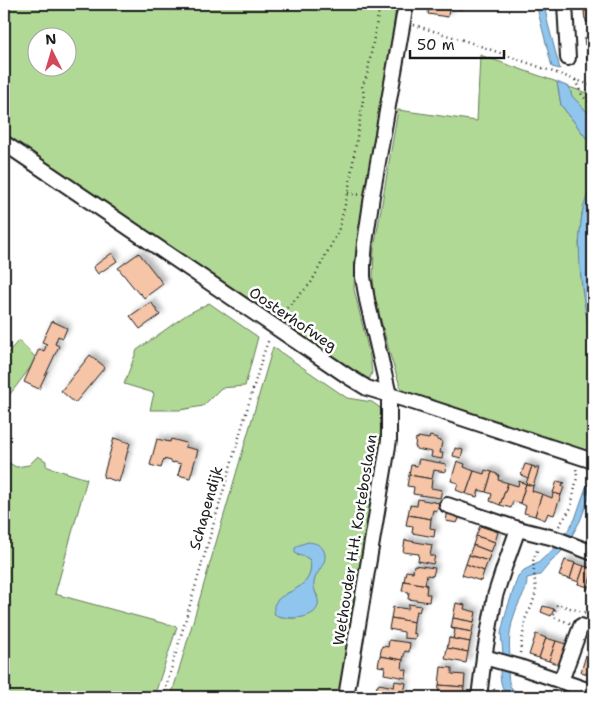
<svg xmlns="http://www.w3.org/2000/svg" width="597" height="701" font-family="'Shantell Sans',sans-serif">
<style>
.green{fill:#b1d996;stroke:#667a59;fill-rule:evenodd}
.water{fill:#90c5ee;stroke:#62819a}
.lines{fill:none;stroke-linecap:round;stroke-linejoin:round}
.stream{stroke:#62819a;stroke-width:4}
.building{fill:#f6c4a7;stroke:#1c1c1c;filter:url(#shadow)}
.minor-casing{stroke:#1c1c1c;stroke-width:18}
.path{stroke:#1c1c1c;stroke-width:2.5;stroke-dasharray:1 4;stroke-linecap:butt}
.minor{stroke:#fff;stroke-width:14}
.labels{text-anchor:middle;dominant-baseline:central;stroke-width:5;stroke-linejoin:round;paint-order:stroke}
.street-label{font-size:15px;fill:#1c1c1c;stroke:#fff}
</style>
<defs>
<filter id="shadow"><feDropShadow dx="4" dy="-4" stdDeviation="2.5" flood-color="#0004"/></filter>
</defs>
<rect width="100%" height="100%" fill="#fff"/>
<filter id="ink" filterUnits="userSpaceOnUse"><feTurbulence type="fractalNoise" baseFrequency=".02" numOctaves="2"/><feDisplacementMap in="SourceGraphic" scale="10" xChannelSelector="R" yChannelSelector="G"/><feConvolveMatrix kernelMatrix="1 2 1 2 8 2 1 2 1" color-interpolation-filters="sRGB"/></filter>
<g filter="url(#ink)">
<!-- green -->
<g class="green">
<path d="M4,4H396L390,61L374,147L355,265L354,289L370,357L372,372L370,378L362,379L4,142ZM38,38H68V68H38Z"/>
<path d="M480,55L557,82L561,105L591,144L593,156V182L582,213L579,244L583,293L588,325L593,345V457L402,392L391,358L379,313L375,300L373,278L374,249L398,110L477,121Z"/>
<path d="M569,87L593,95V118L572,96Z"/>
<path d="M209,303L258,337L245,386L221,388L203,406L180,410H150L154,393L124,384L137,350L186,315Z"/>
<path d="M19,340L37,359L4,402V357Z"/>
<path d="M273,347L347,398L372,402L379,407L385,415V428L339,697H171ZM325,554L314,580L313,588L318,597L295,618H282L275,615C278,609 280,601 284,596C286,593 291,592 294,590C307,583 313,575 310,560L305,556L297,555Z"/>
<path d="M38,456L46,461V465L48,467L87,479L55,594L177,627L154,697H4V460L16,467L29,465Z"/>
</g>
<!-- water -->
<g class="water">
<path d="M536,4H544L548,24L560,69L552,67Z"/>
<path d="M557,82L569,87L572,96L593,118V156L591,144L561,105Z"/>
<path d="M593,182V345C583,305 575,256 582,215C583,204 589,193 593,182Z"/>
<path d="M586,487L592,490L580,521L569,541L562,539L575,519Z"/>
<path d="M308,542C315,543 321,544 324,551C329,564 315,571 314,583C313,591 320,598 318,606C313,621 286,619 275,615C265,588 317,597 310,560C304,555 300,557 295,553V548L299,545Z"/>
<path d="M557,546L564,549L549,564L540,575L527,578C527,592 523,593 518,605C511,621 508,638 510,656L503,655L501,633L506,612L518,576L524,570L538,563Z"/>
<path d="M500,667L508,670C509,688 509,688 525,697C502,697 500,688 500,667Z"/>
</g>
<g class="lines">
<!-- stream -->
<path class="stream" d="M587,493L593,474"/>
</g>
<!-- building -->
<g class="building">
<path d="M429,4H468V8H462V9L449,8L448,17L428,14Z"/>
<path d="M593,9V21L586,22V19H585L584,12H585L584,10Z"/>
<path d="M586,37H593V47L587,48V45H585L584,39L586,38Z"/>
<path d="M593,47V59L587,60V48Z"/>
<path d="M112,253L117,261L98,274L93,267Z"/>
<path d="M139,253L163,284L144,298L140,293L139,294L118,268Z"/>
<path d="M151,302L160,315L140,329L130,316Z"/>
<path d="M52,321L67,328L63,338L58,336L55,344L59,346L39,389L24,382L39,349L44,351L47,344L42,342Z"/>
<path d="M90,355L105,367L75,403L61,391Z"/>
<path d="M430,436L437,438V440L442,441L440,453H443L442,459L431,457L432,452L416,449V447H415L416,438L418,439V437L429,439Z"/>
<path d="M114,438L130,443L119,482L103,477Z"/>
<path d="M157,439L170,442L171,439L186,443L185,447L198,450L190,478L178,475L181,464L174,462V463L171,462V461L164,459L161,468L150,465Z"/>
<path d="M455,448L463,450L461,458L453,456Z"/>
<path d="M419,459L446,464L445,472L434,470L432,479L409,475L411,465L417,466Z"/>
<path d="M457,461L465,464L464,467L474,471L466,494L456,490L458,483L451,481Z"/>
<path d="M525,464L532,466L528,478L521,475Z"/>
<path d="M532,466L535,467L534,468H539L533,486L526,484Z"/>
<path d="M485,470L492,472L486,492L479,490L477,497L466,494L474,471L484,474Z"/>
<path d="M492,472L499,475L498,480L508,483L500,505L490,501L492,494L486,492Z"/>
<path d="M409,475L432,479L431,488L442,490L440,498L413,494L414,487L407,486Z"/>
<path d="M519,481L526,484L520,503L513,501L511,508L500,505L508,483L518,486Z"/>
<path d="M557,481L565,483H563L562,487H564L561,495L553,493Z"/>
<path d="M526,484L533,486L532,491L542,494L535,516L524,513L526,506L520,503Z"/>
<path d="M553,493L561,495L554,515L548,513L545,520L535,516L542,494L552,498Z"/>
<path d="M418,499L439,503L437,511L433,510L431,519L408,515L410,505L417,506Z"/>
<path d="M448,510L461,514L457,523L446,521Z"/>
<path d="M408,515L431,519L430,528L435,529L434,537L412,533L413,526L406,525Z"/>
<path d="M480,526L498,532L495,542L476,536Z"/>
<path d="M476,536L495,542L491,552L473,545Z"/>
<path d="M405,540L432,545L430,556H435L433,564L418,561L419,554L403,552Z"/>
<path d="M473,545L491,552L488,561L469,555Z"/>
<path d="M469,555L488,561L484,571L466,564Z"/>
<path d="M565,560L575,563L570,579L559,576Z"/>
<path d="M575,563L584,566L578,584L579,582L570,579Z"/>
<path d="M466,564L484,571L481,581L462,575Z"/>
<path d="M414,565L435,568L433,576L427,575L425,584L427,585L404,581L406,571L413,572Z"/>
<path d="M584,566L593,569L587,590L588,587L578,584Z"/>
<path d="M404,581L427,585L426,594H430L429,602L408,599L409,592L402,591Z"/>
<path d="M456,603L465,605L464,609L476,612L474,622L453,618Z"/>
<path d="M409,604L421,606L419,612L416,611L414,622L391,618L393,607L408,609Z"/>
<path d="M543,606L554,609L551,616L541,612Z"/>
<path d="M391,618L414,622L413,633L416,634L415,639L404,638V632L389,629Z"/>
<path d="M453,618L474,622L472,632L451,628Z"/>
<path d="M451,628L472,632L470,642L449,638L453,639L455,630Z"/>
<path d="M536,634L546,638L539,658L529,655Z"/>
<path d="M449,638L470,642L468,652L447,648Z"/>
<path d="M546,638L556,641L549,661L539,658Z"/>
<path d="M389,640L410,643L409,652L405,651L403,660L380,656L382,646L388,647Z"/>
<path d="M556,641L566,644L559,665L549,661Z"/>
<path d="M447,648L468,652L466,663L445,659Z"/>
<path d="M587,652L593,654V667L591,675L581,672Z"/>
<path d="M380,656L403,660L402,669L407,670L406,678L384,674L385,667L378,666Z"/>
<path d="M441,667L452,668V674L465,675L464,687L439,685Z"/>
<path d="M395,681L406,683L403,697H386L375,695L377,686H378L379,684L394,687Z"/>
<path d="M439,685L464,687L463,697H438Z"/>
</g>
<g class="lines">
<!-- minor casing -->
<g class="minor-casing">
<g id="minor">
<path d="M565,4L568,58"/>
<path d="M4,143L349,377L367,388L416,403L593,461"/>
<path d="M447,505L518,529L554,538L593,553"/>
<path d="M484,657L520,667L593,692"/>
<path d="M561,681L581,626"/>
<path d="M346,697L389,440V395L367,300L363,277V266L365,243L372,196L406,4"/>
<path d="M479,697L484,657L495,596L504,568L518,529"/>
</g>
</g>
<!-- path -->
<g class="path">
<path d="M414,25L469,42L593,86"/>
<path d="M575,80L582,95L593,107"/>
<path d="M348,193L361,195"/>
<path d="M281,316L285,310L311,283L338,232L348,193L364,94L362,86L367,76L380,4"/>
<path d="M559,526L571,508L577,477L576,468"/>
<path d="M570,623L553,617L557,604L593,615"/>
<path d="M520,653L526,616L531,608L536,592L533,561L538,548"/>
<path d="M494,689L496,697"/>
<path d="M163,697L263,355L269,339"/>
</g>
<!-- minor -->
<use href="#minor" class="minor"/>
</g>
</g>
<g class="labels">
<!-- street labels -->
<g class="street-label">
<text transform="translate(293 319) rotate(34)">Oosterhofweg</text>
<text transform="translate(206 508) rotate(-74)">Schapendijk</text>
<text transform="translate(355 540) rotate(-81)">Wethouder H.H. Korteboslaan</text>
</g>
</g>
<!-- margin -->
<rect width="597" height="701" fill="none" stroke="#fff" stroke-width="20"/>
<rect x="10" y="10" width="577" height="681" fill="none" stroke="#1c1c1c" stroke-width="2" filter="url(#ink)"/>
<!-- north arrow -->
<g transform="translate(52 52) rotate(355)"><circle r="24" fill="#ffffff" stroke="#a4a4a4"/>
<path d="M0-4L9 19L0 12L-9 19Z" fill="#d1495b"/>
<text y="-8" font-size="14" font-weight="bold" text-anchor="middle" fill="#1c1c1c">N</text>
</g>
<!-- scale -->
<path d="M410 50v8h94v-8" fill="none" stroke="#1c1c1c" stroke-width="2.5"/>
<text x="417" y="50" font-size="15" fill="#1c1c1c" stroke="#ffffff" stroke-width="4" paint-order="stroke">50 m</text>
</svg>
